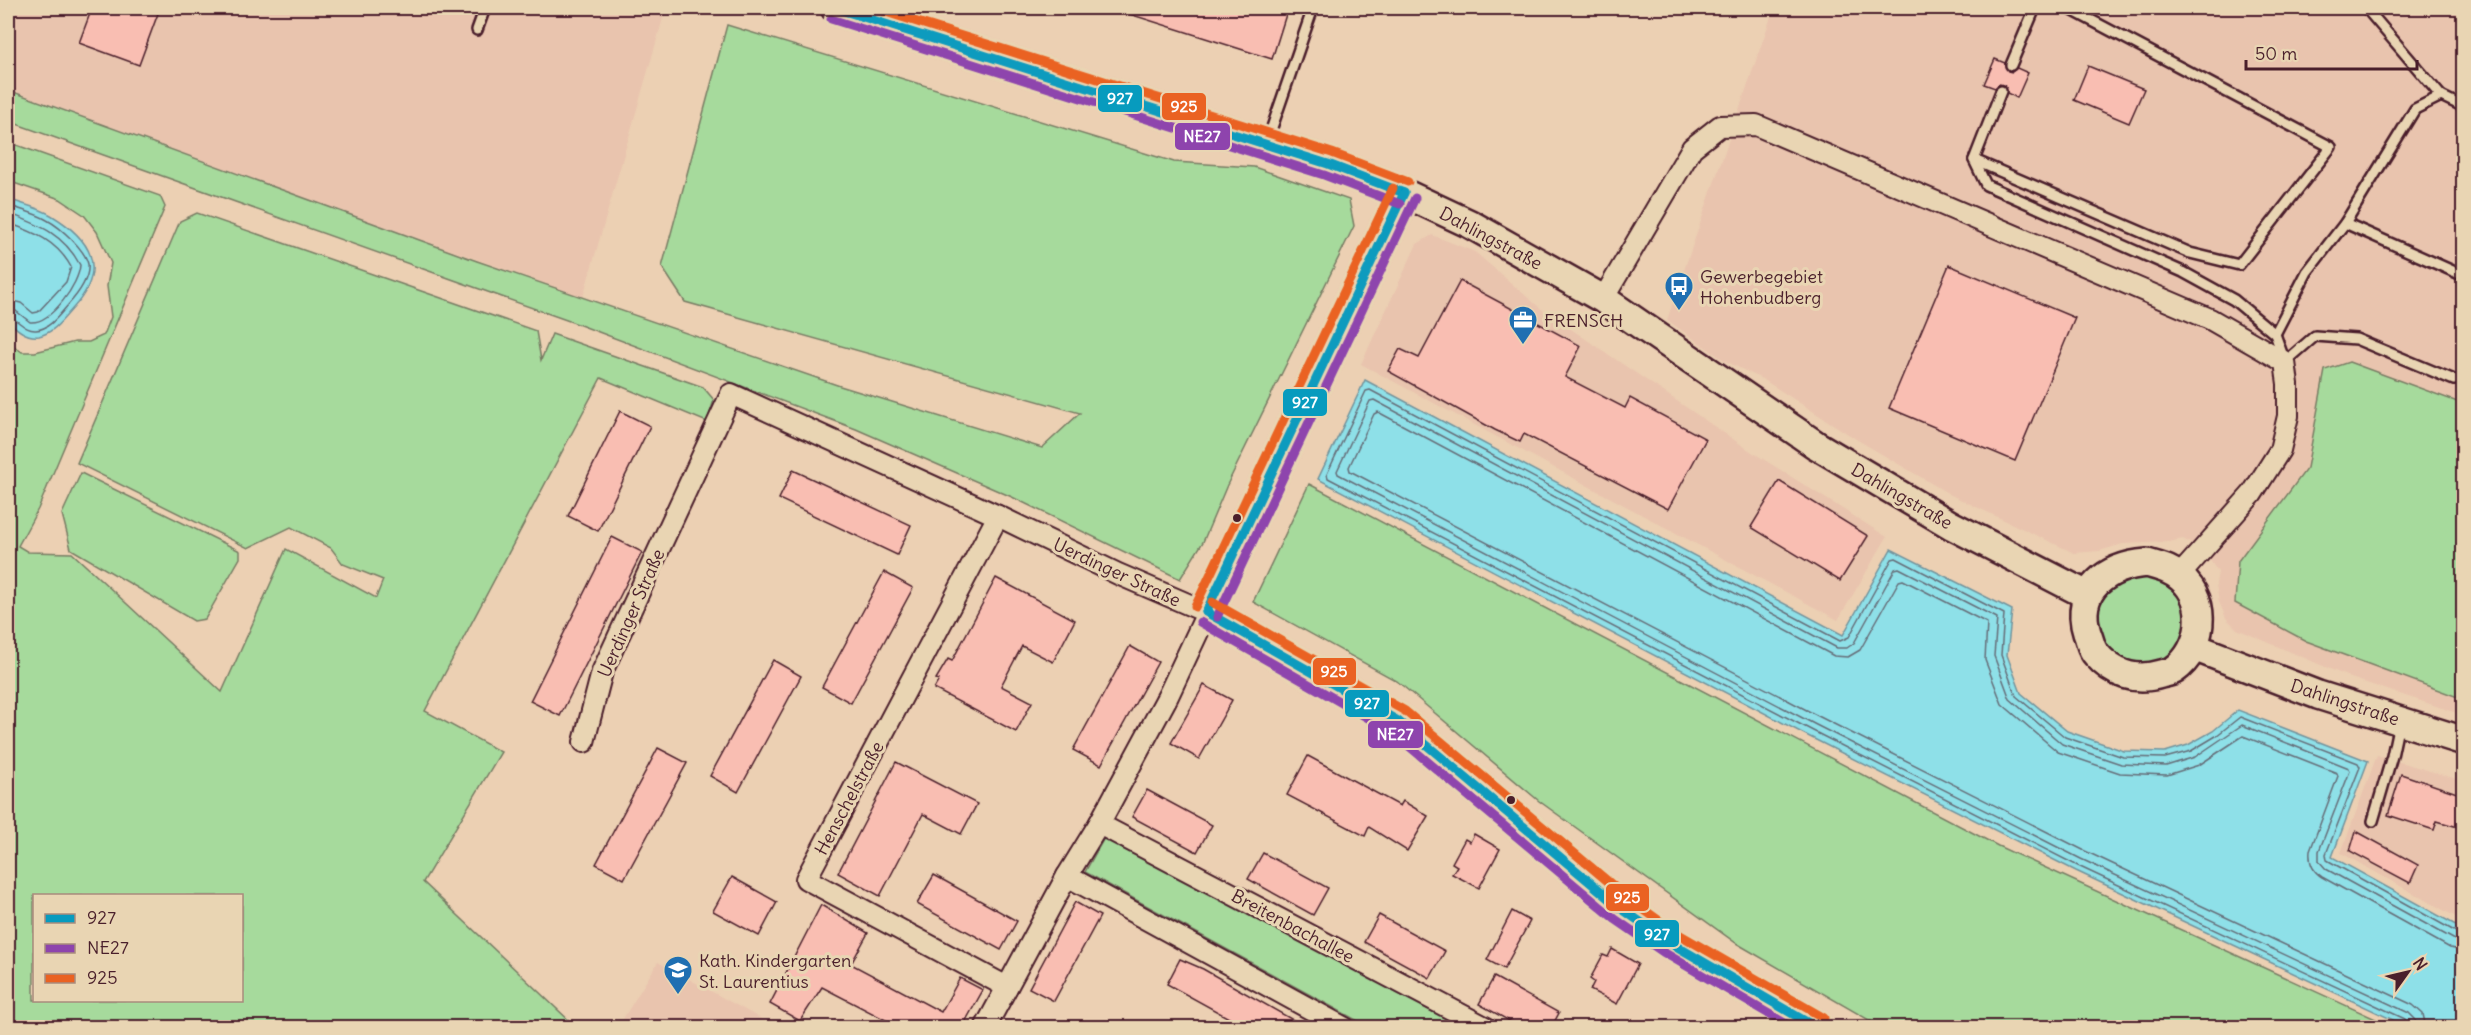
<svg xmlns="http://www.w3.org/2000/svg" width="2471" height="1035" font-family="Delius,sans-serif">
<style>
.built{fill:#e9c4ae}
.green{fill:#a6da9c;stroke:#787c64;stroke-width:1.5;fill-rule:evenodd}
.water{fill:#8ee0e8;stroke:#73939c;stroke-width:1.5}
.lines{fill:none;stroke-linecap:round;stroke-linejoin:round}
.shore{stroke:#656c77;stroke-width:1.5}
.building{fill:#f9beb2;stroke:#4a1f2b;stroke-width:1.5}
.lane-casing{stroke:#4a1f2b;stroke-width:14}
.street-casing{stroke:#4a1f2b;stroke-width:24}
.secondary-casing{stroke:#4a1f2b;stroke-width:32}
.lane{stroke:#e9d5b3;stroke-width:9}
.street{stroke:#e9d5b3;stroke-width:20}
.secondary{stroke:#e9d5b3;stroke-width:27}
.bus-1-casing{stroke:#e9d5b3;stroke-width:14}
.bus-2-casing{stroke:#e9d5b3;stroke-width:14}
.bus-3-casing{stroke:#e9d5b3;stroke-width:14}
.bus-1{stroke:#079bbe;stroke-width:9}
.bus-2{stroke:#8e44ad;stroke-width:9}
.bus-3{stroke:#ea6222;stroke-width:9}
.bus-dot{fill:#4a1f2b;stroke:#e9d5b3;stroke-width:2}
.labels{text-anchor:middle;dominant-baseline:central;stroke-width:6;stroke-linejoin:round;paint-order:stroke}
.street-label{font-size:18px;fill:#4a1f2b;stroke:#e9d5b3}
.poi-label{font-size:18px;fill:#4a1f2b;stroke:#e9d5b3;text-anchor:start}
.line-badge{stroke:#e9d5b3;stroke-width:2}
.badge-label{font-size:16px;text-anchor:middle;font-weight:bold;fill:#fff}
</style>
<rect width="100%" height="100%" fill="#ecd0b3"/>
<filter id="ink" filterUnits="userSpaceOnUse"><feTurbulence type="fractalNoise" baseFrequency=".0167" numOctaves="2"/><feDisplacementMap in="SourceGraphic" scale="12" xChannelSelector="R" yChannelSelector="G"/><feConvolveMatrix kernelMatrix="1 2 1 2 8 2 1 2 1" color-interpolation-filters="sRGB"/></filter>
<g filter="url(#ink)">
<!-- built -->
<g class="built">
<path d="M8,8H666L583,297L226,171L8,90Z"/>
<path d="M1774,8H2463V715L2351,678L2237,629L2226,618L2219,602L2216,584L2218,572L2203,550L2183,539L2169,542L2123,544L2099,551L2074,553L1951,495L1856,439L1764,380L1725,361L1667,320Z"/>
<path d="M1432,235L1475,252L1540,308L1752,452L1887,537L1838,620L1361,364L1417,244Z"/>
<path d="M2377,755L2463,781V921L2341,853Z"/>
<path d="M658,962L776,1027H618Z"/>
</g>
<!-- green -->
<g class="green">
<path d="M727,25L1174,162L1254,167L1349,200L1354,226L1227,485L1203,542L1180,579L1012,497L856,429L572,322L8,121V90L477,261L840,386L1042,448L1080,413L685,302L662,267Z"/>
<path d="M8,142L160,196L165,207L38,509L18,546L28,552L72,553L222,692L286,549L376,598L383,580L343,564L331,548L291,527L248,548L77,463L180,221L197,213L536,331L541,360L552,334L703,387L714,400L707,422L601,378L425,711L501,752L423,882L576,1027H8V342L22,352H35L75,342H89L104,335L111,317L107,286L111,263L97,232L84,215L60,199L8,181ZM34,896H242V1000H34Z"/>
<path d="M2349,362L2463,404V699L2306,641L2235,603L2238,561L2307,468L2325,370Z"/>
<path d="M81,473L240,551V558L205,619L194,621L71,549L62,514Z"/>
<path d="M1309,484L1998,846L2393,1027H1881L1736,943L1539,801L1397,681L1253,602Z"/>
<circle cx="2141" cy="621" r="44"/>
<path d="M1107,833L1466,1027H1369L1085,872Z"/>
</g>
<!-- water -->
<g class="water">
<path d="M8,199C21,204 38,207 51,215C91,239 108,268 74,307C64,318 54,333 39,336C26,338 16,329 8,320Z"/>
<path d="M1365,380L1843,635L1891,549L2012,610L2007,655L2021,693L2067,731L2124,751L2165,752L2188,745L2213,731L2238,710L2368,761L2332,857L2463,929V1027H2408L2076,871L1810,737L1318,479Z"/>
</g>
<g class="lines">
<!-- shore -->
<g class="shore">
<path d="M8,205C20,210 35,213 47,220C60,227 85,249 88,264C90,279 78,294 68,305C60,314 50,329 36,330C24,331 18,318 8,317"/>
<path d="M8,213C39,225 63,233 80,265C79,284 51,324 30,322L16,311L8,309"/>
<path d="M8,223C34,232 57,241 71,267L66,282L38,312L33,313L21,303L8,300"/>
<path d="M2409,1028L2405,1019L2078,866L1813,731L1328,478L1327,474L1366,391L1370,390L1840,641L1849,637L1892,559L1896,558L2004,614L2001,655L2016,696L2065,737L2123,757L2165,758L2191,751L2216,736L2240,717L2358,763L2360,767L2326,854L2327,860L2458,933L2464,934"/>
<path d="M2417,1028L2415,1019L2409,1013L2081,859L1816,725L1338,474L1337,471L1370,401L1374,400L1837,648H1847L1854,643L1895,569L1899,568L1997,618L1994,656L2010,699L2062,744L2121,764L2166,766L2195,757L2242,725L2349,768L2350,771L2319,851V861L2326,869L2455,940L2464,942"/>
<path d="M2426,1028L2423,1014L2413,1005L2085,851L1820,717L1350,471L1349,467L1374,414L1378,412L1834,656L1848,657L1860,650L1899,581L1903,580L1987,623L1985,660L2002,704L2058,752L2120,773L2167,775L2199,765L2243,736L2337,773L2338,776L2310,851C2309,862 2312,871 2322,877L2450,948L2464,951"/>
</g>
</g>
<!-- building -->
<g class="building">
<path d="M92,8H160L139,65L79,43Z"/>
<path d="M1123,8H1288L1272,59L1123,12Z"/>
<path d="M1995,59L2005,63L2008,71L2012,72L2017,68L2028,73L2017,98L2007,93L2004,85L1999,84L1995,88L1984,84Z"/>
<path d="M2088,66L2144,89L2129,123L2074,100Z"/>
<path d="M1949,265L2075,318L2015,461L1889,408Z"/>
<path d="M1460,281L1581,346L1565,377L1625,408L1630,398L1706,439L1668,509L1524,434L1520,442L1495,430L1388,371L1400,349L1419,358Z"/>
<path d="M620,411L650,426L598,531L568,516Z"/>
<path d="M793,470L911,525L897,555L779,499Z"/>
<path d="M1779,481L1868,536L1840,581L1751,527Z"/>
<path d="M612,537L642,552L560,716L530,701Z"/>
<path d="M884,572L913,588L851,703L822,687Z"/>
<path d="M996,578L1075,620L1053,662L1022,646L1001,686L1032,702L1016,732L934,689L939,680L936,679L948,659L952,661Z"/>
<path d="M1130,646L1158,662L1101,765L1073,750Z"/>
<path d="M773,660L801,676L738,792L710,776Z"/>
<path d="M1204,685L1232,700L1199,759L1171,743Z"/>
<path d="M658,748L687,763L624,879L596,864Z"/>
<path d="M1308,756L1400,806L1403,801L1428,816L1407,851L1369,827L1365,836L1287,795Z"/>
<path d="M896,762L977,804L961,834L923,814L880,896L838,873Z"/>
<path d="M2401,774L2463,795V811L2458,827L2437,821L2434,830L2388,815Z"/>
<path d="M1147,790L1212,825L1197,852L1132,817Z"/>
<path d="M2356,831L2418,865L2410,883L2350,851Z"/>
<path d="M1474,834L1500,849L1479,888L1452,874L1457,866L1452,863L1465,839L1470,842Z"/>
<path d="M1263,853L1328,888L1313,915L1248,879Z"/>
<path d="M934,875L1017,921L1001,950L917,904Z"/>
<path d="M732,877L777,902L759,936L713,911Z"/>
<path d="M1075,902L1100,916L1054,1001L1029,988Z"/>
<path d="M821,905L868,933L851,964L941,1012L960,978L983,990L964,1024L970,1028H901L822,987L800,1021L770,1004Z"/>
<path d="M1512,911L1530,921L1504,969L1487,960Z"/>
<path d="M1379,915L1445,951L1430,978L1364,942Z"/>
<path d="M1612,949L1638,964L1617,1004L1590,990L1594,982L1590,979L1603,955L1608,957Z"/>
<path d="M1180,959L1203,969L1307,1028H1247L1167,984Z"/>
<path d="M1494,977L1559,1013L1551,1028H1522L1479,1004Z"/>
</g>
<g class="lines">
<!-- lane casing -->
<g class="lane-casing">
<g id="lane">
<path d="M2366,8L2441,96"/>
<path d="M477,30L485,8"/>
<path d="M2011,65L2035,8"/>
<path d="M2001,91L1974,160L1986,185L2183,272L2234,300L2275,334L2285,362L2315,336L2356,339L2454,380"/>
<path d="M1267,142L1313,8"/>
<path d="M1974,160L2190,253L2239,265L2331,147L2068,8"/>
<path d="M2345,223L2464,276"/>
<path d="M2275,334L2307,272L2345,223L2415,109L2441,96L2464,107"/>
<path d="M2373,821L2392,756L2399,723"/>
</g>
</g>
<!-- street casing -->
<g class="street-casing">
<g id="street">
<path d="M1603,299L1692,148L1720,126L1756,125L2210,319L2285,362L2288,384V416L2280,450L2252,494L2179,576"/>
<path d="M998,516L806,879L1007,987"/>
<path d="M584,742L602,672L731,394L998,516L1118,574L1206,612L1398,721L1622,909L1669,942L1818,1028"/>
<path d="M1099,824L1487,1028"/>
<path d="M1067,876L1345,1028"/>
<path d="M985,1028L1067,876L1099,824L1168,696L1404,193"/>
</g>
</g>
<!-- secondary casing -->
<g class="secondary-casing">
<g id="secondary">
<path d="M835,8L1328,164L1404,193L1470,224L1603,299L1816,445L1951,525L2087,595"/>
<path d="M2147,563C2160,567 2171,569 2181,578C2209,601 2203,650 2174,670C2171,672 2165,673 2161,674C2135,682 2113,674 2096,654C2091,649 2090,640 2087,633C2073,589 2109,566 2147,563Z"/>
<path d="M2194,647L2318,695L2464,741"/>
</g>
</g>
<!-- lane -->
<use href="#lane" class="lane"/>
<!-- street -->
<use href="#street" class="street"/>
<!-- secondary -->
<use href="#secondary" class="secondary"/>
<!-- bus-1 casing -->
<g class="bus-1-casing">
<g id="bus-1">
<path d="M835,8L1328,164L1404,193"/>
<path d="M1206,612L1398,721L1622,909L1669,942L1817,1028"/>
<path d="M1206,612L1404,193"/>
</g>
</g>
<!-- bus-2 casing -->
<g class="bus-2-casing">
<g id="bus-2">
<path d="M831,19L1324,175L1400,204"/>
<path d="M1217,617L1415,198"/>
<path d="M1200,622L1391,731L1615,919L1663,952L1793,1028"/>
</g>
</g>
<!-- bus-3 casing -->
<g class="bus-3-casing">
<g id="bus-3">
<path d="M873,8L1332,153L1408,182"/>
<path d="M1212,602L1405,711L1629,899L1675,932L1824,1018"/>
<path d="M1195,607L1393,188"/>
</g>
</g>
<!-- bus-1 -->
<use href="#bus-1" class="bus-1"/>
<!-- bus-2 -->
<use href="#bus-2" class="bus-2"/>
<!-- bus-3 -->
<use href="#bus-3" class="bus-3"/>
</g>
</g>
<!-- icons -->
<defs>
<g id="bus-pin" transform="scale(1.5)"><path d="M0 17L-7.5 6A9.5 9.5 0 1 1 7.5 6Z" fill="#1f6fb2" stroke="#e9d5b3"/><path d="M-5-6H5V4H4V6H2V4H-2V6H-4V4H-5ZM-3.5-4V0h7V-4ZM-3.5 1.2v1.5H-2V1.2ZM2 1.2v1.5H3.5V1.2Z" fill="#fff"/></g>
<g id="office-pin" transform="scale(1.5)"><path d="M0 17L-7.5 6A9.5 9.5 0 1 1 7.5 6Z" fill="#1f6fb2" stroke="#e9d5b3"/><path d="M-6-3h4V-5.5h4V-3h4V5H-6ZM-1-4.5V-3h2v-1.5ZM-6 0V1H6V0Z" fill="#fff"/></g>
<g id="school-pin" transform="scale(1.5)"><path d="M0 17L-7.5 6A9.5 9.5 0 1 1 7.5 6Z" fill="#1f6fb2" stroke="#e9d5b3"/><path d="M0-5L7-2L0 1L-7-2ZM-4 1L0 2.5L4 1V4Q0 6-4 4Z" fill="#fff"/></g>
</defs>
<g fill-rule="evenodd">
<use href="#bus-pin" x="1679" y="286"/>
<use href="#office-pin" x="1523" y="320"/>
<use href="#school-pin" x="678" y="970"/>
</g>
<!-- markers -->
<g class="bus-dot">
<circle cx="1237" cy="518" r="5"/>
<circle cx="1511" cy="800" r="5"/>
</g>
<g class="labels">
<!-- street labels -->
<g class="street-label">
<text transform="translate(1491 238) rotate(28)">Dahlingstraße</text>
<text transform="translate(1902 496) rotate(30)">Dahlingstraße</text>
<text transform="translate(1117 572) rotate(25)">Uerdinger Straße</text>
<text transform="translate(631 613) rotate(-66)">Uerdinger Straße</text>
<text transform="translate(2345 702) rotate(18)">Dahlingstraße</text>
<text transform="translate(849 798) rotate(-62)">Henschelstraße</text>
<text transform="translate(1293 926) rotate(28)">Breitenbachallee</text>
</g>
<!-- poi labels -->
<g class="poi-label">
<text x="1700" y="276">Gewerbegebiet<tspan x="1700" dy="21">Hohenbudberg</tspan></text>
<text x="1544" y="320">FRENSCH</text>
<text x="699" y="960">Kath. Kindergarten<tspan x="699" dy="21">St. Laurentius</tspan></text>
</g>
</g>
<g class="line-badge">
<rect x="1097" y="84" width="46" height="29" rx="6" fill="#079bbe"/>
<rect x="1161" y="92" width="46" height="29" rx="6" fill="#ea6222"/>
<rect x="1174" y="122" width="57" height="29" rx="6" fill="#8e44ad"/>
<rect x="1282" y="388" width="46" height="29" rx="6" fill="#079bbe"/>
<rect x="1312" y="657" width="45" height="29" rx="6" fill="#ea6222"/>
<rect x="1344" y="689" width="46" height="29" rx="6" fill="#079bbe"/>
<rect x="1367" y="720" width="57" height="29" rx="6" fill="#8e44ad"/>
<rect x="1605" y="883" width="45" height="29" rx="6" fill="#ea6222"/>
<rect x="1634" y="919" width="46" height="29" rx="6" fill="#079bbe"/>
</g>
<g class="badge-label">
<text x="1120" y="104">927</text>
<text x="1184" y="112">925</text>
<text x="1202" y="142">NE27</text>
<text x="1305" y="408">927</text>
<text x="1334" y="677">925</text>
<text x="1367" y="709">927</text>
<text x="1395" y="740">NE27</text>
<text x="1627" y="903">925</text>
<text x="1657" y="940">927</text>
</g>
<!-- margin -->
<rect width="2471" height="1035" fill="none" stroke="#e9d5b3" stroke-width="30"/>
<rect x="15" y="15" width="2441" height="1005" fill="none" stroke="#4a1f2b" stroke-width="2" filter="url(#ink)"/>
<!-- legend -->
<rect x="33" y="894" width="210" height="108" fill="#e9d5b3" stroke="#a98c7d" stroke-width="1.5"/>
<rect x="45" y="914" width="30" height="9" fill="#079bbe" stroke="#a98c7d" stroke-width="1.5"/>
<text x="87" y="924" font-size="18" fill="#4a1f2b">927</text>
<rect x="45" y="944" width="30" height="9" fill="#8e44ad" stroke="#a98c7d" stroke-width="1.5"/>
<text x="87" y="954" font-size="18" fill="#4a1f2b">NE27</text>
<rect x="45" y="974" width="30" height="9" fill="#ea6222" stroke="#a98c7d" stroke-width="1.5"/>
<text x="87" y="984" font-size="18" fill="#4a1f2b">925</text>
<!-- north arrow -->
<g transform="translate(2408 972) rotate(56)" stroke="#e9d5b3" stroke-width="4.5" paint-order="stroke">
<path d="M0-4.5L10 22L0 15L-10 22Z" fill="#4a1f2b"/>
<text y="-9" font-size="16" font-weight="bold" text-anchor="middle" fill="#4a1f2b">N</text>
</g>
<!-- scale -->
<path d="M2246 60v9h171v-9" fill="none" stroke="#4a1f2b" stroke-width="3"/>
<text x="2255" y="60" font-size="18" fill="#4a1f2b" stroke="#e9d5b3" stroke-width="4.5" paint-order="stroke">50 m</text>
</svg>
